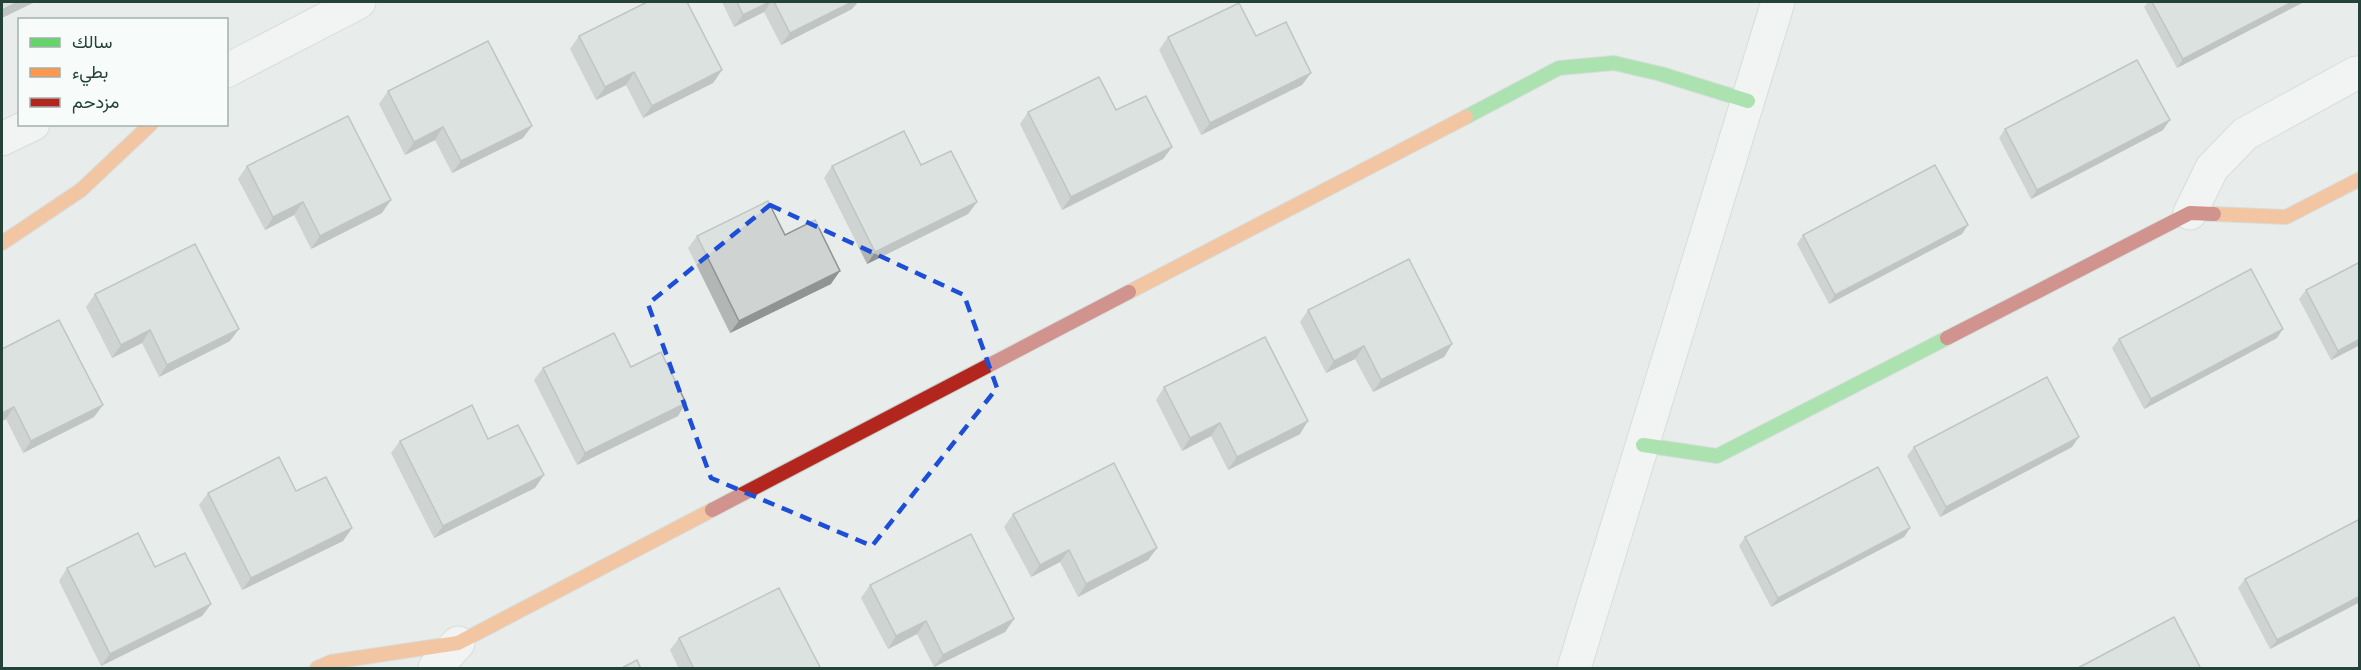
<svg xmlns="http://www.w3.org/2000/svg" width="2361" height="670" font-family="'Sofia Sans Condensed',Vazirmatn,sans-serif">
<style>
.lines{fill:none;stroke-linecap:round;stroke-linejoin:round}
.street-casing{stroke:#c5cac8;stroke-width:35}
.fast-casing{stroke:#c3cbc8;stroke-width:16}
.slow-casing{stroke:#c3cbc8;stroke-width:16}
.jam-casing{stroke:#c3cbc8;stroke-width:16}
.street{stroke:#fcfcfc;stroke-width:33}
.fast{stroke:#63d668;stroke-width:14}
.slow{stroke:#ff974d;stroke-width:14}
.jam{stroke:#b3261e;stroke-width:14}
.wall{fill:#b2b6b5}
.shaded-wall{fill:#919493}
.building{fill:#cfd4d2;stroke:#919493;stroke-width:1.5}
.marked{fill:none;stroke:#1d4ed8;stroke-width:4.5;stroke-dasharray:12 8;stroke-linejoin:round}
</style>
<rect width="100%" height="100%" fill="#e8edeb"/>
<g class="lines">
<!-- street casing -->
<g class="street-casing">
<g id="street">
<path d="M226,71L359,2"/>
<path d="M2,139L33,124"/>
<path d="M2190,213L2212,168L2245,134L2356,73H2360"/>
<path d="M435,668L458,643"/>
<path d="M1574,668L1778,2"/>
</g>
</g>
<!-- fast casing -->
<g class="fast-casing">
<g id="fast">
<path d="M1466,117L1559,68L1614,63L1661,74L1748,101"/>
<path d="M1643,445L1717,456L1947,338"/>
</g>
</g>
<!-- slow casing -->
<g class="slow-casing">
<g id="slow">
<path d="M2214,214L2286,217L2360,179"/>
<path d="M2,243L81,190L151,124"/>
<path d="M1129,292L1466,117"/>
<path d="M317,668L331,662L458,643L712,510"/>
</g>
</g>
<!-- jam casing -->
<g class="jam-casing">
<g id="jam">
<path d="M1947,338L2190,213L2214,214"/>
<path d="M712,510L1129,292"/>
</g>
</g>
<!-- street -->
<use href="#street" class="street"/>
<!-- fast -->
<use href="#fast" class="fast"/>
<!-- slow -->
<use href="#slow" class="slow"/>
<!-- jam -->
<use href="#jam" class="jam"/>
</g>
<!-- wall -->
<g class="wall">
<path d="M722,2H858L852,9L781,45L764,12L734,27Z"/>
<path d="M2148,2H2304L2177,68L2144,7Z"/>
<path d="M579,36L722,70L713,83L643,118L626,85L596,100L570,49Z"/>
<path d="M1256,36L1302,85L1201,135L1159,50L1168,37Z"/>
<path d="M388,91L523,138L452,173L435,140L405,155L379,104Z"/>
<path d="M1116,110L1172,147L1163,159L1062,210L1020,124L1028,112Z"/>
<path d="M2005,129L2163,130L2031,199L1999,138Z"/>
<path d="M921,165L977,202L968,214L867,264L824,178L832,166Z"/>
<path d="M247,166L382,213L311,249L294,215L265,230L238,179Z"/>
<path d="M1962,234L1829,304L1797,244L1803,235Z"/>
<path d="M785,235L831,284L730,333L688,248L697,236Z"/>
<path d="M2306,290L2360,345L2331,360L2299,299Z"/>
<path d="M95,294L230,341L159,377L142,343L112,358L86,307Z"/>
<path d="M1308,310L1452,344L1444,357L1373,392L1355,359L1326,373L1300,322Z"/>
<path d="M2277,338L2144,409L2112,348L2119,339Z"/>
<path d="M2,349L94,417L23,453L6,419L2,421Z"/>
<path d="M631,367L678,416L577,465L534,380L543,368Z"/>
<path d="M1164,387L1300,434L1228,470L1211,436L1182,451L1156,400Z"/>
<path d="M488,439L535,488L434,538L391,453L400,441Z"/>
<path d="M1914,447H2072L1940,517L1907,456Z"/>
<path d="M296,491L352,528L343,541L242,590L199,505L208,493Z"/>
<path d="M1013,514L1157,548L1148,560L1078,597L1060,562L1031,577L1004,527Z"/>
<path d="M1910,528L1904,537L1771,607L1739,546L1745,537Z"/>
<path d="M155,567L211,604L202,616L101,666L59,581L67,568Z"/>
<path d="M2245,579L2360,602L2270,649L2238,588Z"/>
<path d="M870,585L1014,619L1005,632L934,667L917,634L888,649L861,598Z"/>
<path d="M679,638L821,669H679L670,650Z"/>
</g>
<!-- shaded-wall -->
<g class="shaded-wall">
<path d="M18,2H35L2,18V10Z"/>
<path d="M769,2H771L764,12L734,27L743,15Z"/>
<path d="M852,2H858L852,9L781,45L790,33Z"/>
<path d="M2292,2H2304L2177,68L2183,59Z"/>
<path d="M722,70L713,83L643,118L652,106Z"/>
<path d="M634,72L626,85L596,100L605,87Z"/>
<path d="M1311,73L1302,85L1201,135L1210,123Z"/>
<path d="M2170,120L2163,130L2031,199L2037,190Z"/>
<path d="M532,126L523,138L452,173L461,161Z"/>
<path d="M443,127L435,140L405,155L414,142Z"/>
<path d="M1172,147L1163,159L1062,210L1071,197Z"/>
<path d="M391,200L382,213L311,249L320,236Z"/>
<path d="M303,202L294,215L265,230L273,217Z"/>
<path d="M977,202L968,214L867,264L875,252Z"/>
<path d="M1968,225L1962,234L1829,304L1835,295Z"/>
<path d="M840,271L831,284L730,333L739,321Z"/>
<path d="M239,329L230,341L159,377L167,365Z"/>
<path d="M2283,329L2277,338L2144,409L2151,399Z"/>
<path d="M150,330L142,343L112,358L121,345Z"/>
<path d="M2360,339V345L2331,360L2338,351Z"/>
<path d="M1452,344L1444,357L1373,392L1381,380Z"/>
<path d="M1364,346L1355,359L1326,373L1334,361Z"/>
<path d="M686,403L678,416L577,465L585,453Z"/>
<path d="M103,405L94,417L23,453L31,441Z"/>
<path d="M14,407L6,419L2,421V413Z"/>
<path d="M1308,421L1300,434L1228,470L1237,457Z"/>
<path d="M1220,423L1211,436L1182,451L1190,438Z"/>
<path d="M2079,437L2072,447L1940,517L1946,507Z"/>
<path d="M544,475L535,488L434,538L443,526Z"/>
<path d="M352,528L343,541L242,590L251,578Z"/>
<path d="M1910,528L1904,537L1771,607L1778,598Z"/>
<path d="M1157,548L1148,560L1078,597L1086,584Z"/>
<path d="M1069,550L1060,562L1031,577L1040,565Z"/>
<path d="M2360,596V602L2270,649L2277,640Z"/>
<path d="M211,604L202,616L101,666L110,654Z"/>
<path d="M1014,619L1005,632L934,667L943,655Z"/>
<path d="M926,621L917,634L888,649L896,636Z"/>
</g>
<!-- building -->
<g class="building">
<path d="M2,2H18L2,10Z"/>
<path d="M647,2H687L722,70L652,106L634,72L605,87L579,36Z"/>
<path d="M737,2H769L743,15Z"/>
<path d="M774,2H852L790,33Z"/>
<path d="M2152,2H2292L2183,59Z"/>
<path d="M1239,3L1256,36L1286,22L1311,73L1210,123L1168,37Z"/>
<path d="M488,41L532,126L461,161L443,127L414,142L388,91Z"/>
<path d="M2137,60L2170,120L2037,190L2005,129Z"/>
<path d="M1099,77L1116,110L1146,96L1172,147L1071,197L1028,112Z"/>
<path d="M348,116L391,200L320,236L303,202L273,217L247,166Z"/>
<path d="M904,131L921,165L951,151L977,202L875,252L832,166Z"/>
<path d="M1935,165L1968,225L1835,295L1803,235Z"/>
<path d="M768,201L785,235L815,220L840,271L739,321L697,236Z"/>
<path d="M195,244L239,329L167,365L150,330L121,345L95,294Z"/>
<path d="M1409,259L1452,344L1381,380L1364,346L1334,361L1308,310Z"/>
<path d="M2360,262V339L2338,351L2306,290Z"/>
<path d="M2251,269L2283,329L2151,399L2119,339Z"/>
<path d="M59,320L103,405L31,441L14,407L2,413V349Z"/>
<path d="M614,333L631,367L661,352L686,403L585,453L543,368Z"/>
<path d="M1265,337L1308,421L1237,457L1220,423L1190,438L1164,387Z"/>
<path d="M2047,377L2079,437L1946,507L1914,447Z"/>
<path d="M472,405L488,439L518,425L544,475L443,526L400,441Z"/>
<path d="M279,457L296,491L326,477L352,528L251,578L208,493Z"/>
<path d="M1114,463L1157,548L1086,584L1069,550L1040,565L1013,514Z"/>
<path d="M1878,467L1910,528L1778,598L1745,537Z"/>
<path d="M2360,519V596L2277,640L2245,579Z"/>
<path d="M138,533L155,567L185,553L211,604L110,654L67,568Z"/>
<path d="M971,534L1014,619L943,655L926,621L896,636L870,585Z"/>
<path d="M779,588L821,669H694L679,638Z"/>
<path d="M2174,617L2201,669H2076Z"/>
<path d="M637,660L641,669H620Z"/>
</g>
<!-- marked area -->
<path d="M0 0H2361V670H0ZM770,205L964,295L997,388L872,546L711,478L648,304Z" fill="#e8edeb" fill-opacity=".55" fill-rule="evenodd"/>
<path class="marked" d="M770,205L964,295L997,388L872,546L711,478L648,304Z"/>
<!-- border -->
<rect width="2361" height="670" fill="none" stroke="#24423a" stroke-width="6"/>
<!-- legend -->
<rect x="18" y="18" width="210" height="108" fill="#f7fbf9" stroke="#a3b1ad" stroke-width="1.5"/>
<rect x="30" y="38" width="30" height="9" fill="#63d668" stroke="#a3b1ad" stroke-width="1.5"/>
<text x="72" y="48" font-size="18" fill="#24423a">سالك</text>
<rect x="30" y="68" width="30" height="9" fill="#ff974d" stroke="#a3b1ad" stroke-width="1.5"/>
<text x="72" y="78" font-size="18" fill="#24423a">بطيء</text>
<rect x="30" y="98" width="30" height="9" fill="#b3261e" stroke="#a3b1ad" stroke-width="1.5"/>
<text x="72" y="108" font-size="18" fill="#24423a">مزدحم</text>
</svg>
